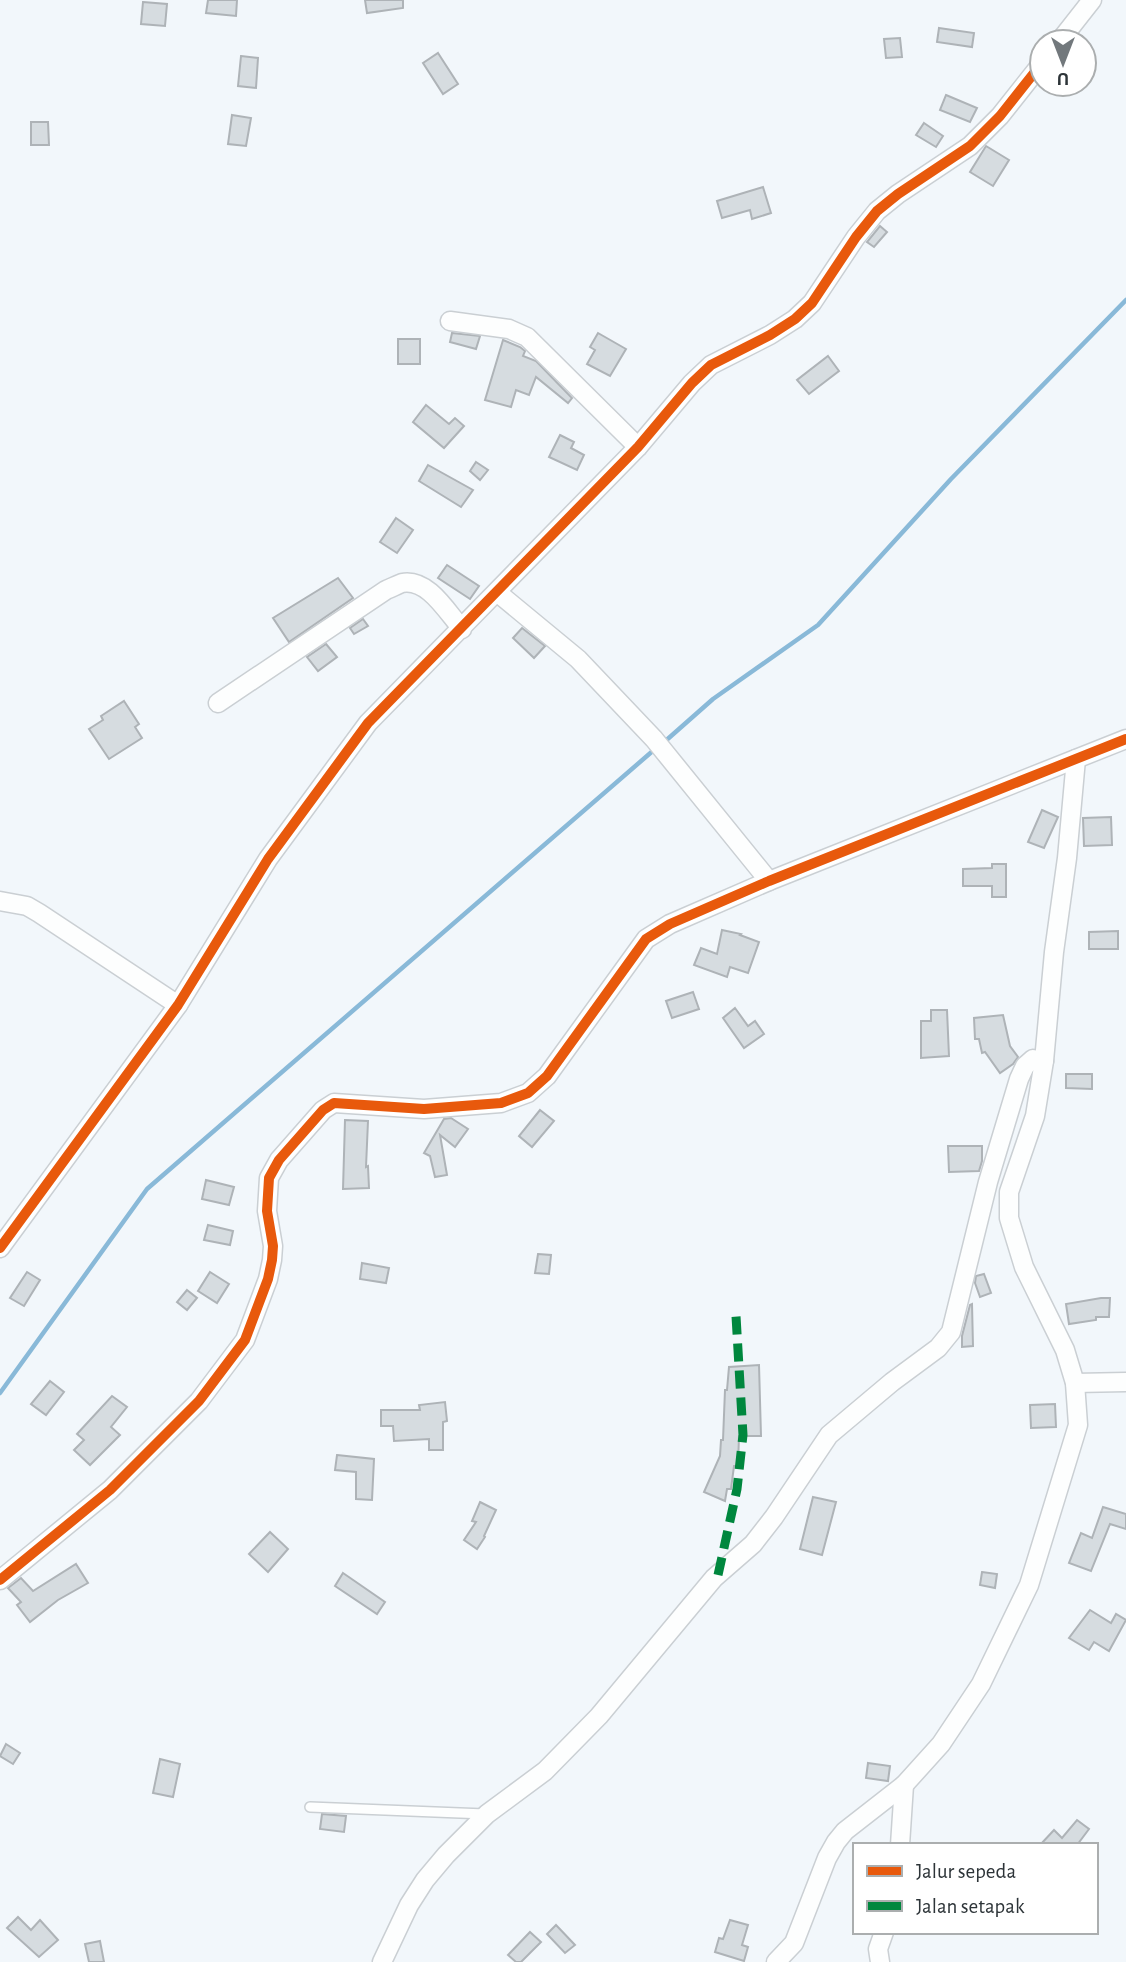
<svg xmlns="http://www.w3.org/2000/svg" width="1126" height="1962" font-family="'Alegreya Sans',sans-serif">
<style>
.lines{fill:none;stroke-linecap:round;stroke-linejoin:round}
.stream{stroke:#89b9d8;stroke-width:4.5}
.building{fill:#d6dce0;stroke:#aeb3b7;stroke-width:2}
.service-casing{stroke:#cacfd3;stroke-width:12}
.minor-casing{stroke:#cacfd3;stroke-width:21}
.service{stroke:#fdfefe;stroke-width:9}
.minor{stroke:#fdfefe;stroke-width:18}
.quiet{stroke:#00873e;stroke-width:9;stroke-dasharray:18 9;stroke-linecap:butt}
.cycleway-casing{stroke:#fff;stroke-width:15}
.cycleway{stroke:#e8590c;stroke-width:10}
</style>
<rect width="100%" height="100%" fill="#f2f7fb"/>
<g class="lines">
<!-- stream -->
<g class="stream">
<path d="M662,744L713,699L818,625L951,479L1126,300"/>
<path d="M0,1393L147,1189L655,749"/>
</g>
</g>
<!-- building -->
<g class="building">
<path d="M208,0H237L236,16L206,13Z"/>
<path d="M365,0H403V8L367,13Z"/>
<path d="M143,2L167,4L165,26L141,24Z"/>
<path d="M939,28L974,33L972,47L937,42Z"/>
<path d="M900,38L902,57L886,58L884,39Z"/>
<path d="M438,53L458,84L443,94L423,63Z"/>
<path d="M241,56L258,58L256,88L238,86Z"/>
<path d="M946,95L977,108L970,122L940,110Z"/>
<path d="M232,115L251,118L246,146L228,144Z"/>
<path d="M31,122H48L49,145H31Z"/>
<path d="M924,123L943,136L936,147L916,135Z"/>
<path d="M986,146L1009,160L993,186L970,172Z"/>
<path d="M763,187L771,213L752,219L750,210L722,218L717,201Z"/>
<path d="M880,226L887,232L874,247L867,242Z"/>
<path d="M452,333L480,336L476,349L450,342Z"/>
<path d="M598,333L626,349L610,376L587,364L595,350L590,347Z"/>
<rect x="398" y="339" width="22" height="25"/>
<path d="M503,340L520,347L525,351L523,356L536,361L572,398L568,403L536,377L529,395L516,390L511,407L485,400Z"/>
<path d="M828,356L839,371L809,394L797,380Z"/>
<path d="M426,405L449,424L455,418L464,426L444,448L413,422Z"/>
<path d="M560,435L574,442L571,448L584,455L577,470L549,457Z"/>
<path d="M476,462L488,470L480,480L470,471Z"/>
<path d="M428,465L473,490L461,507L419,481Z"/>
<path d="M396,518L413,530L397,553L380,542Z"/>
<path d="M447,565L479,586L470,599L438,578Z"/>
<path d="M338,578L353,598L289,642L273,618Z"/>
<path d="M363,619L368,626L354,634L350,628Z"/>
<path d="M522,628L545,646L534,658L513,638Z"/>
<path d="M326,644L337,657L318,671L307,657Z"/>
<path d="M124,701L139,724L135,727L142,738L109,759L89,729L103,720L101,716Z"/>
<path d="M1042,810L1058,817L1044,848L1028,842Z"/>
<path d="M1111,817L1112,845L1084,846L1083,818Z"/>
<path d="M992,864H1006V897H992V886H963V869L992,868Z"/>
<path d="M722,930L741,934L740,935L759,942L748,973L730,967L727,977L694,965L701,948L717,954Z"/>
<path d="M1118,931V949H1089V932Z"/>
<path d="M693,992L699,1009L672,1018L666,1001Z"/>
<path d="M735,1008L748,1026L755,1021L764,1034L744,1048L723,1018Z"/>
<path d="M931,1010H947L949,1056L921,1058V1021H931Z"/>
<path d="M1003,1015L1010,1046L1018,1057L1013,1064L1000,1073L985,1052L982,1053L979,1039H975L974,1018Z"/>
<path d="M1066,1074H1092V1089L1066,1088Z"/>
<path d="M540,1110L554,1121L532,1147L519,1136Z"/>
<path d="M451,1118L468,1129L455,1147L440,1135L447,1175L435,1177L430,1156L424,1153L444,1119Z"/>
<path d="M345,1120L368,1121L366,1167L368,1166L369,1188L343,1189Z"/>
<path d="M948,1146H982V1161L979,1171L949,1172Z"/>
<path d="M206,1180L234,1187L229,1205L202,1199Z"/>
<path d="M208,1225L233,1231L230,1245L204,1240Z"/>
<path d="M538,1254L551,1255L549,1274L535,1273Z"/>
<path d="M362,1263L389,1268L386,1283L360,1279Z"/>
<path d="M27,1272L40,1280L24,1306L10,1298Z"/>
<path d="M210,1272L229,1284L217,1303L198,1291Z"/>
<path d="M984,1274L991,1293L980,1297L975,1283L976,1276Z"/>
<path d="M187,1290L197,1298L187,1310L177,1302Z"/>
<path d="M1101,1298H1110L1109,1317H1096V1320L1069,1324L1066,1304Z"/>
<path d="M972,1304L973,1346L962,1347V1336L970,1305Z"/>
<path d="M759,1365L761,1436H739L738,1466H734L731,1489H727L725,1501L704,1492L720,1456L721,1440H723L725,1390H727L729,1367Z"/>
<path d="M50,1381L64,1392L46,1415L31,1404Z"/>
<path d="M112,1396L127,1407L111,1427L120,1435L90,1465L74,1450L84,1440L77,1434Z"/>
<path d="M445,1402L447,1421L443,1422V1450H429V1439L394,1441L393,1426H381V1410H420L419,1405Z"/>
<path d="M1055,1404L1056,1427L1031,1428L1030,1405Z"/>
<path d="M337,1455L374,1459L372,1500L356,1499V1472L335,1470Z"/>
<path d="M813,1497L836,1502L822,1555L800,1549Z"/>
<path d="M480,1502L496,1510L484,1536L485,1537L477,1549L464,1540L476,1522L472,1521Z"/>
<path d="M1103,1507L1126,1514V1529L1110,1524L1091,1571L1069,1563L1081,1533L1092,1538Z"/>
<path d="M270,1532L288,1549L268,1572L249,1554Z"/>
<path d="M76,1564L88,1583L58,1600L30,1622L17,1605L21,1602L8,1588L21,1578L33,1591Z"/>
<path d="M982,1572L997,1574L995,1588L980,1585Z"/>
<path d="M343,1573L385,1602L377,1614L335,1586Z"/>
<path d="M1090,1610L1111,1623L1116,1614L1126,1620L1109,1651L1094,1642L1089,1650L1069,1638Z"/>
<path d="M6,1744L20,1753L13,1764L0,1756Z"/>
<path d="M160,1759L180,1764L173,1797L153,1793Z"/>
<path d="M868,1763L890,1766L888,1781L866,1778Z"/>
<path d="M322,1814L346,1816L344,1832L320,1829Z"/>
<path d="M1077,1820L1089,1829L1077,1845H1040L1054,1830L1062,1838Z"/>
<path d="M18,1917L31,1930L40,1920L58,1940L39,1957L7,1928Z"/>
<path d="M730,1920L748,1925L742,1945L748,1947L744,1961L715,1952L719,1938L723,1939Z"/>
<path d="M556,1925L575,1945L565,1953L547,1934Z"/>
<path d="M530,1932L541,1942L521,1962H516L508,1955Z"/>
<path d="M100,1941L104,1962H89L85,1944Z"/>
</g>
<g class="lines">
<!-- service casing -->
<g class="service-casing">
<path id="service" d="M310,1807L485,1814"/>
</g>
<!-- minor casing -->
<g class="minor-casing">
<g id="minor">
<path d="M1059,42L1092,0"/>
<path d="M450,321L509,329L527,337L638,447"/>
<path d="M498,593L578,659L654,739L769,881"/>
<path d="M218,703L386,590C391,588 397,585 402,583C428,578 447,612 462,629"/>
<path d="M0,901L27,906L39,913L178,1005"/>
<path d="M0,1248L178,1005L268,859L368,723L638,447L692,383L711,365L770,335L795,319L812,303L856,237L877,211L898,194L970,146L1000,116L1042,63"/>
<path d="M1075,1383L1126,1382"/>
<path d="M0,1580L110,1490L199,1401L245,1340L268,1279L272,1260L273,1246L267,1211L269,1178L279,1160L323,1110L334,1103L424,1109L501,1103L528,1093L547,1076L646,939L670,924L769,881L1126,739"/>
<path d="M900,1845L904,1785"/>
<path d="M382,1962L409,1905L425,1880L446,1855L487,1814L545,1771L599,1716L714,1578L753,1544L774,1517L829,1435L892,1382L938,1348L951,1332L988,1182L1019,1079L1025,1066L1033,1059L1044,1061"/>
<path d="M776,1962L794,1943L827,1858L836,1842L845,1831L904,1785L941,1744L981,1684L1029,1585L1078,1425L1075,1383L1065,1350L1024,1267L1009,1218V1192L1035,1116L1044,1061L1054,952L1067,858L1076,759"/>
<path d="M880,1962L878,1949L884,1932"/>
</g>
</g>
<!-- service -->
<use href="#service" class="service"/>
<!-- minor -->
<use href="#minor" class="minor"/>
<!-- quiet -->
<path class="quiet" d="M718,1575L737,1489L743,1435L736,1316"/>
<!-- cycleway casing -->
<g class="cycleway-casing">
<g id="cycleway">
<path d="M0,1248L178,1005L268,859L368,723L638,447L692,383L711,365L770,335L795,319L812,303L856,237L877,211L898,194L970,146L1000,116L1042,63"/>
<path d="M0,1580L110,1490L199,1401L245,1340L268,1279L272,1260L273,1246L267,1211L269,1178L279,1160L323,1110L334,1103L424,1109L501,1103L528,1093L547,1076L646,939L670,924L769,881L1126,739"/>
</g>
</g>
<!-- cycleway -->
<use href="#cycleway" class="cycleway"/>
</g>
<!-- legend -->
<rect x="853" y="1843" width="245" height="91" fill="#ffffff" stroke="#abaeaf" stroke-width="2"/>
<rect x="867" y="1866" width="35" height="10" fill="#e8590c" stroke="#abaeaf" stroke-width="2"/>
<text x="916" y="1878" font-size="21" fill="#2d3438">Jalur sepeda</text>
<rect x="867" y="1901" width="35" height="10" fill="#00873e" stroke="#abaeaf" stroke-width="2"/>
<text x="916" y="1913" font-size="21" fill="#2d3438">Jalan setapak</text>
<!-- north arrow -->
<g transform="translate(1063 63) rotate(180)"><circle r="33" fill="#ffffff" stroke="#abaeaf" stroke-width="2"/>
<path d="M0-5L12 26L0 18L-12 26Z" fill="#72787c"/>
<text y="-10" font-size="19" font-weight="bold" text-anchor="middle" fill="#2d3438">U</text>
</g>
</svg>
